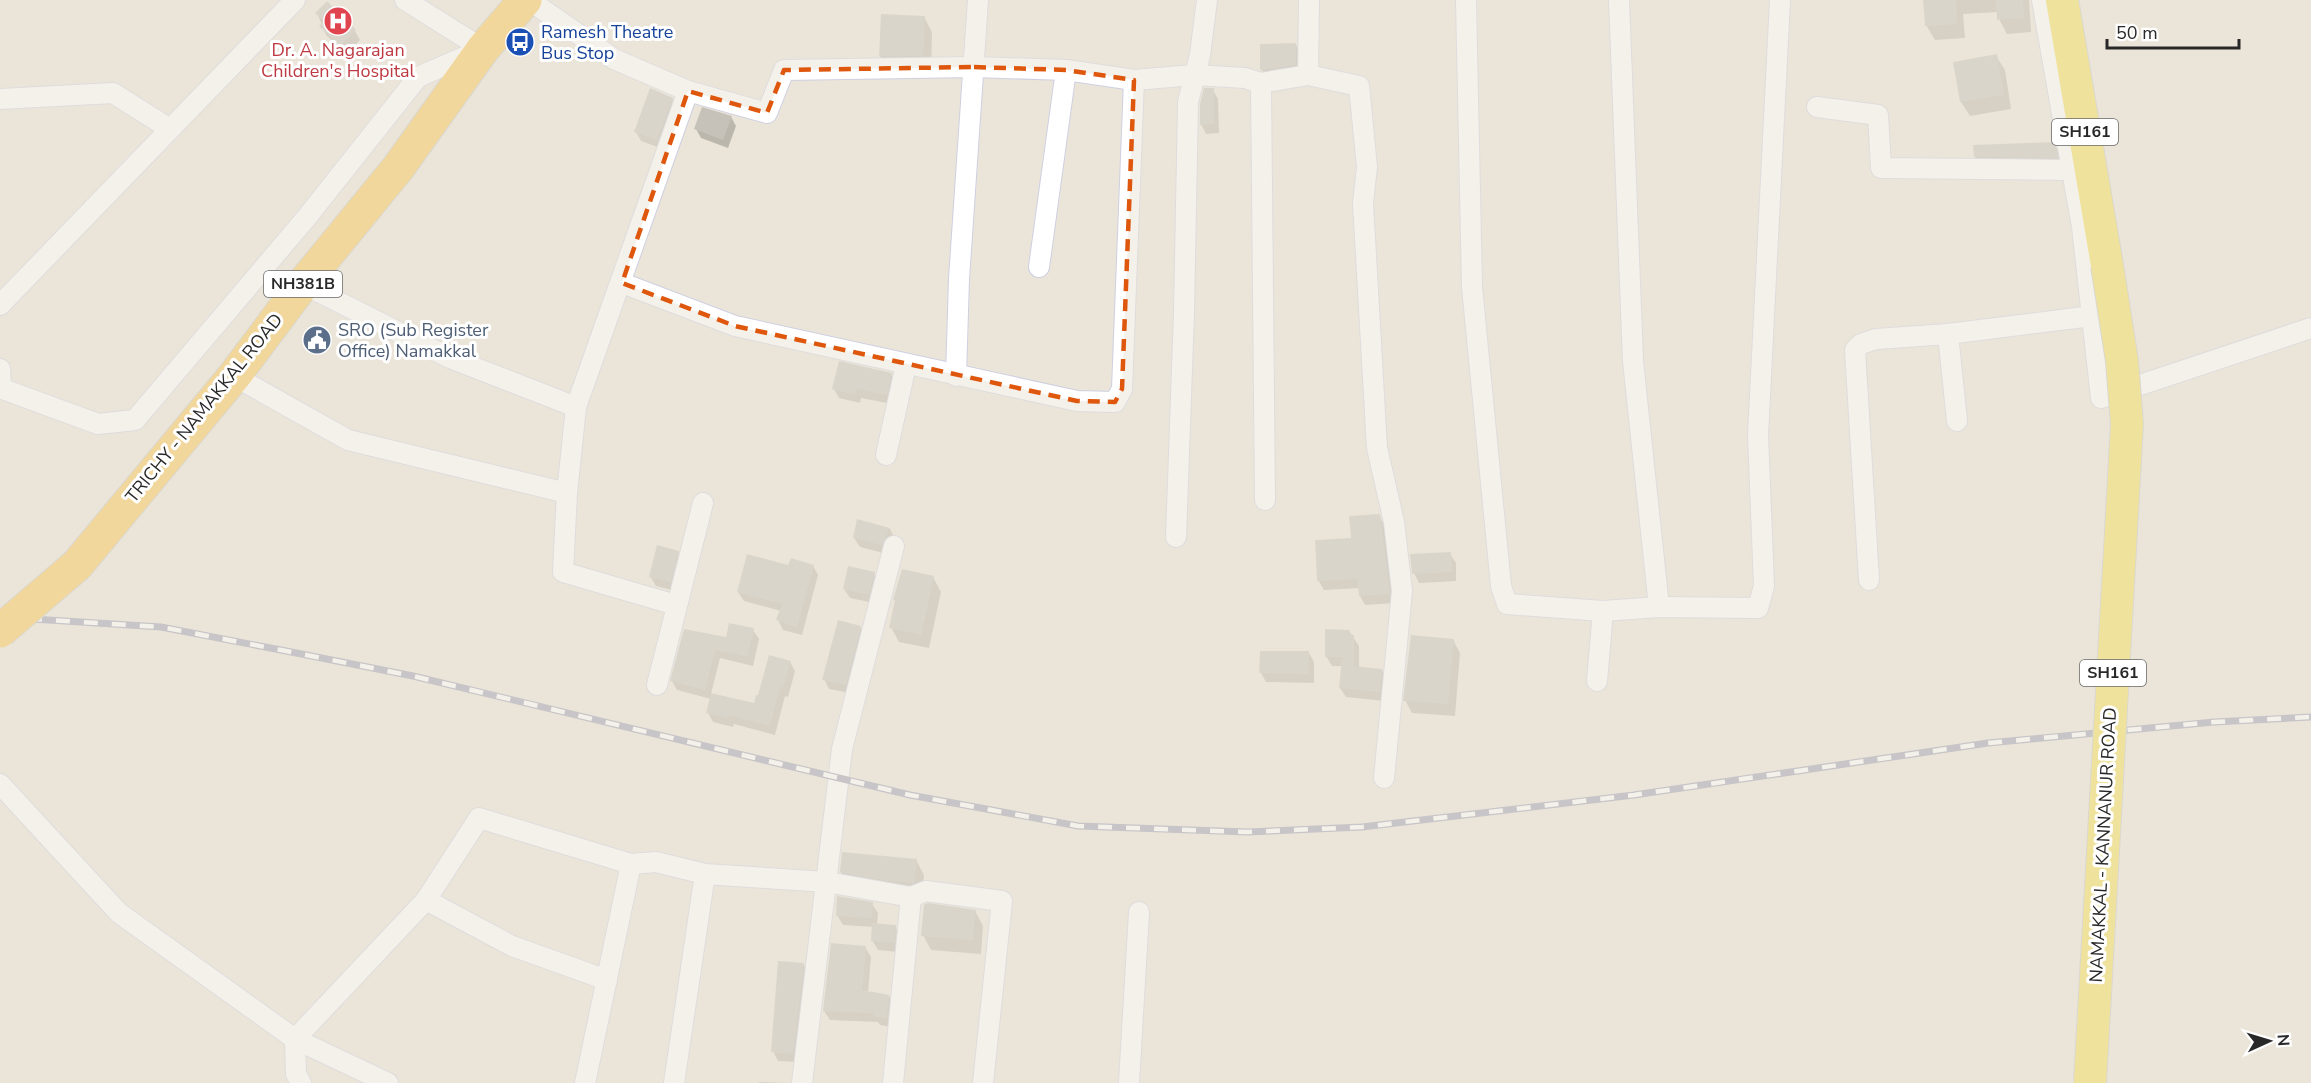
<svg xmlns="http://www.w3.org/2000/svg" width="2311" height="1083" font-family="'Nunito Sans',sans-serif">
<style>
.shadow{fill:#0003}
.building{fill:#c6c2b9}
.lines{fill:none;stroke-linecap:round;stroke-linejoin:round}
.minor-casing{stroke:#ced0e2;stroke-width:22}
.primary-casing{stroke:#c7c7c7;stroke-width:34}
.trunk-casing{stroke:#c7c7c7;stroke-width:35}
.minor{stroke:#fff;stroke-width:20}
.primary{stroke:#f3de56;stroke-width:32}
.trunk{stroke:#f9c653;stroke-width:33}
.rail-casing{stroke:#9c9db3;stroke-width:7}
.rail{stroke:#fff;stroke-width:4.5;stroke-dasharray:14;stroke-linecap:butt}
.primary-bridge-casing{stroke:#c7c7c7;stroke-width:34;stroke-linecap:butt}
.trunk-bridge-casing{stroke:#c7c7c7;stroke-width:35;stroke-linecap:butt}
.primary-bridge{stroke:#f3de56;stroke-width:32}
.trunk-bridge{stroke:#f9c653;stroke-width:33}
.marked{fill:none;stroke:#de570d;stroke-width:4.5;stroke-dasharray:12 8;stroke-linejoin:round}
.labels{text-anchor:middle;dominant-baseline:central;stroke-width:6;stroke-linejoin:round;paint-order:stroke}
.shield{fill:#fff;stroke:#686868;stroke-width:1.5}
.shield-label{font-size:16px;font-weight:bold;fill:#282828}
.transit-label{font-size:18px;fill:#164399;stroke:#fff;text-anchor:start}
.health-label{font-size:18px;fill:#be3a42;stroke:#fff}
.service-label{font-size:18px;fill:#4e5e75;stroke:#fff;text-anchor:start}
.street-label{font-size:18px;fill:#282828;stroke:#fff}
</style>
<rect width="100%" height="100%" fill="#ebe5d9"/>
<!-- shadow -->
<g class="shadow">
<path d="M1925,0H2029L2031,32L2007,34L1999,19L1998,12L1963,14L1965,38L1935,40L1926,25Z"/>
<path d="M317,13L355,31L360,40L346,54L326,35Z"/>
<path d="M924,17L932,32L931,70H888L880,56Z"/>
<path d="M1261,45H1296L1301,54V74L1267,79L1262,70Z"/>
<path d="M1996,56L2005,70L2011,109L1970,116L1961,102Z"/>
<path d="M1213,90L1218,99L1219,133L1206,134L1201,124Z"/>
<path d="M672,99L677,108L663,149L641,141L636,132Z"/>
<path d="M731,117L736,126L728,148L701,138L696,129Z"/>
<path d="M2054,144L2063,159L2065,172L1984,171L1975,157Z"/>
<path d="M891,374L896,383L892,404L861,398L860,403L839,398L834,389Z"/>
<path d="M1379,515L1384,525L1394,603L1365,605L1360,596V588L1324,590L1318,580L1352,540Z"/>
<path d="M858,521L890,529L895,539L887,554L860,547L854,538Z"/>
<path d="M678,552L683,562L676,591L656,586L650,576Z"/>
<path d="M1450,554L1456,563V581L1419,583L1414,573Z"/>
<path d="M813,566L818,575L802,635L783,630L778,620L781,611L744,601L738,592L789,567Z"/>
<path d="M874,574L879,583L874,603L850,598L844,589Z"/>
<path d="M933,577L941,592L929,648L899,642L891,627L896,602L894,599Z"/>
<path d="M860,627L866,636L851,693L829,689L824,679Z"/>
<path d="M753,630L759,639L753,666L720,658L711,694L755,705L790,662L795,671L788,697L785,696L775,735L734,724L733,727L713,722L708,713L711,699L677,690L672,681L727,639Z"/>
<path d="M1349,631L1359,646V668L1382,670L1387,680L1385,701L1346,697L1340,688L1342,666H1332L1326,656Z"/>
<path d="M1453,640L1460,653L1455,716L1412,713L1405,700Z"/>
<path d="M1309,653L1314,662V683L1266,682L1261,673Z"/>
<path d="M916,860L924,875L922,897L850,886L841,872Z"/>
<path d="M872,904L878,913L877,925L895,927L901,936L899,952L878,950L872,940L874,927L843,925L837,915Z"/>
<path d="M975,911L983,926L981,954L931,950L923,935Z"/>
<path d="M865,947L871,957L868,993L889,996L894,1006L892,1027L880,1025L878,1022L830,1020L824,1011Z"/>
<path d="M803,964L809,974L798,1062L778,1061L773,1051Z"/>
<path d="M759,1082L787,1083H759Z"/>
</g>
<!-- building -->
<g class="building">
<path d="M1923,0H1956L1957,24L1925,26Z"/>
<path d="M1996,0H2023L2024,18L1997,20Z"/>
<path d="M327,1L356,30L340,46L319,26L324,21L315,13Z"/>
<path d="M881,14L925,16L923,56H879Z"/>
<path d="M1296,43V65L1260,70V44Z"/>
<path d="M1997,54L2004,95L1960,102L1953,62Z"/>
<path d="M650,88L673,98L657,140L634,132Z"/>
<path d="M1204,88H1214V124L1200,125V104Z"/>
<path d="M702,107L732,116L723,140L694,129Z"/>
<path d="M2055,142L2058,158L1974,157L1973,145Z"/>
<path d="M839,361L892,373L887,395L856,389L855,395L832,389Z"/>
<path d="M1380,514L1390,594L1359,596L1357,579L1317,581L1315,540L1351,538L1349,516Z"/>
<path d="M857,519L890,528L882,545L853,538Z"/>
<path d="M657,545L679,551L671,582L649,577Z"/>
<path d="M1451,552L1452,572L1412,574L1410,554Z"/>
<path d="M747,554L788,565L791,558L814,565L797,627L776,620L782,604L737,592Z"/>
<path d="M848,566L875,572L869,595L843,589Z"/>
<path d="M902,569L934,576L921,635L889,628L895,600H893Z"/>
<path d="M838,620L861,626L846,685L822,680Z"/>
<path d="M729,623L754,628L748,657L715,650L705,690L670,681L684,629L726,637Z"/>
<path d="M1325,629L1350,630L1349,634L1354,635V666L1382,669L1380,692L1339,688L1342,657H1325Z"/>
<path d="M1411,635L1454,639L1448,704L1403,701Z"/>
<path d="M1260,651H1309V674L1259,673Z"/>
<path d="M769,655L791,661L783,688L780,687L770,726L729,715L728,718L706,713L711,693L754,703L756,695H758Z"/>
<path d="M842,852L917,859L914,883L887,881L840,872Z"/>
<path d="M837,896L873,902L872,918L836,916Z"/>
<path d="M928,903L976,910L973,940L921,936L924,905Z"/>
<path d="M872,923L896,925L895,943L871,941Z"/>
<path d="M831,943L866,946L862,990L889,995L887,1018L873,1016V1013L823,1011Z"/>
<path d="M778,961L804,963L793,1054L771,1052Z"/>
</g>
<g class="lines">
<!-- minor casing -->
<g class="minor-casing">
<g id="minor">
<path d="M405,0L483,49"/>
<path d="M529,0L614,59L688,91L767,113L784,70L974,67L1066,70L1134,80L1194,75L1245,78L1261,83L1308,75L1359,86L1367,167L1363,203L1377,448L1394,522L1402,591L1384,778"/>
<path d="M1466,0L1472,287L1501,586L1507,604L1603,611L1659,607L1758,608L1764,586L1758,435L1780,0"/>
<path d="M1619,0L1633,361L1659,607"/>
<path d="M2042,0L2082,227L2101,398L2311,328"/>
<path d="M1308,75L1309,0"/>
<path d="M1261,83L1265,500"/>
<path d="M0,99L113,93L170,129"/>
<path d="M1817,107L1878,115L1881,168L2072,170"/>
<path d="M1039,267L1066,70"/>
<path d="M622,283L735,326L1077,401L1115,402L1122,389L1134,80"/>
<path d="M303,284L450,358L576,407"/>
<path d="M0,305L295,0"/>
<path d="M1948,334L1957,421"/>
<path d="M0,369L1,388"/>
<path d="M234,376L348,440L567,493"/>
<path d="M956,376L959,279L978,0"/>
<path d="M0,388L98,424L135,420L307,217L418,77L478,51"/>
<path d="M886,455L906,365"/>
<path d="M1176,537L1184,313L1188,102L1200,55L1207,0"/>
<path d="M1869,580L1855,350L1861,344L1876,339L1948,334L2092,316"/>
<path d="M676,605L563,572L567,493L576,407L688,91"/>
<path d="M1597,681L1603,611"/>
<path d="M657,685L703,503"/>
<path d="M0,784L119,913L295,1039L388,1083"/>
<path d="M426,900L512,946L607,980"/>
<path d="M301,1083L296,1074L295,1039L426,900L479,818L631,864L656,862L705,874L827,882L911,897L926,891L1002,901L983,1083"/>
<path d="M585,1083L631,864"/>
<path d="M674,1083L705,874"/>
<path d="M802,1083L842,749L894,546"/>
<path d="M893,1083L911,897"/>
<path d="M1129,1083L1139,912"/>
</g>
</g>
<!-- primary casing -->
<g class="primary-casing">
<path id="primary" d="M2062,0L2107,265"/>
</g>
<!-- trunk casing -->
<g class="trunk-casing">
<path id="trunk" d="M77,565L234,376L303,284L398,168L483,49L525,0"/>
</g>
<!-- minor -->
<use href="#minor" class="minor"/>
<!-- primary -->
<use href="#primary" class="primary"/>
<!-- trunk -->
<use href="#trunk" class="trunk"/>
<!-- rail casing -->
<g class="rail-casing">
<path id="rail" d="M0,617L161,627L281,650L413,676L910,795L1078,826L1248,832L1362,827L1634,795L1988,743L2214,722L2311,717"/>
</g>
<!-- rail -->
<use href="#rail" class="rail"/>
<!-- primary-bridge casing -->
<g class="primary-bridge-casing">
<path id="primary-bridge" d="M2090,1083L2127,424L2122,361L2107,265"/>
</g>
<!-- trunk-bridge casing -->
<g class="trunk-bridge-casing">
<path id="trunk-bridge" d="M0,631L77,565"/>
</g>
<!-- primary-bridge -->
<use href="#primary-bridge" class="primary-bridge"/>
<!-- trunk-bridge -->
<use href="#trunk-bridge" class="trunk-bridge"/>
</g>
<!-- marked area -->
<path d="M0 0H2311V1083H0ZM974,67L1066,70L1134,80L1122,389L1115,402L1077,401L735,326L622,283L688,91L767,113L784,70Z" fill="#ebe5d9" fill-opacity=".55" fill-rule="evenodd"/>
<path class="marked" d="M974,67L1066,70L1134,80L1122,389L1115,402L1077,401L735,326L622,283L688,91L767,113L784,70Z"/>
<!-- icons -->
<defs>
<g id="hospital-disc" transform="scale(1.5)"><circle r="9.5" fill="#e0444e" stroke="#fff"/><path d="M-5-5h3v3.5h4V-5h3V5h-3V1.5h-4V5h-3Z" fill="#fff"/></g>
<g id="bus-disc" transform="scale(1.5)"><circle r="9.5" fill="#1a4fb4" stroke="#fff"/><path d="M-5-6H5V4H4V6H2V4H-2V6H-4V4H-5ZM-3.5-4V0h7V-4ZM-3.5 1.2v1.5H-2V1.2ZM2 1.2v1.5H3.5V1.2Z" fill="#fff"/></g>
<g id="civic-disc" transform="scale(1.5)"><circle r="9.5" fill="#5c6f8a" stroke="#fff"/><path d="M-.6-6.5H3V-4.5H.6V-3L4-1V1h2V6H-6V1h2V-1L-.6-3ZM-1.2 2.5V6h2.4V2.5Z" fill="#fff"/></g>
</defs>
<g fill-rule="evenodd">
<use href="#hospital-disc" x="338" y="21"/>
<use href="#bus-disc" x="520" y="42"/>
<use href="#civic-disc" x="317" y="340"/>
</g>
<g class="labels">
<!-- shield labels -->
<g class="shield">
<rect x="2052" y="119" width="66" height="26" rx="4.5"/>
<rect x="264" y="271" width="78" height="26" rx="4.5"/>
<rect x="2080" y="660" width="66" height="26" rx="4.5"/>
</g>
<g class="shield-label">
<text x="2085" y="132">SH161</text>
<text x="303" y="284">NH381B</text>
<text x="2113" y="673">SH161</text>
</g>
<!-- transit labels -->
<g class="transit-label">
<text x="541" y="32">Ramesh Theatre<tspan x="541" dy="21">Bus Stop</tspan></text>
</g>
<!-- health labels -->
<g class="health-label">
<text x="338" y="50">Dr. A. Nagarajan<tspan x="338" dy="21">Children's Hospital</tspan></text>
</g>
<!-- service labels -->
<g class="service-label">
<text x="338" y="330">SRO (Sub Register<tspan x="338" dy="21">Office) Namakkal</tspan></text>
</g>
<!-- street labels -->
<g class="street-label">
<text transform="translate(204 408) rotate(-51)">TRICHY - NAMAKKAL ROAD</text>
<text transform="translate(2103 845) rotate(-87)">NAMAKKAL - KANNANUR ROAD</text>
</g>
</g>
<!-- north arrow -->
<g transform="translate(2269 1041) rotate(86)" stroke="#ffffff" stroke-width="4.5" paint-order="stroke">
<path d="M0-4.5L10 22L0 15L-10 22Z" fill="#282828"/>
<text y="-9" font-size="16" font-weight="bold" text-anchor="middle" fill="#282828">N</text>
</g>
<!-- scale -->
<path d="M2107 39v9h132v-9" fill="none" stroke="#282828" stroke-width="3"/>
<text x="2116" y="39" font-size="18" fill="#282828" stroke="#ffffff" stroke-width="4.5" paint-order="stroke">50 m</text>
</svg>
